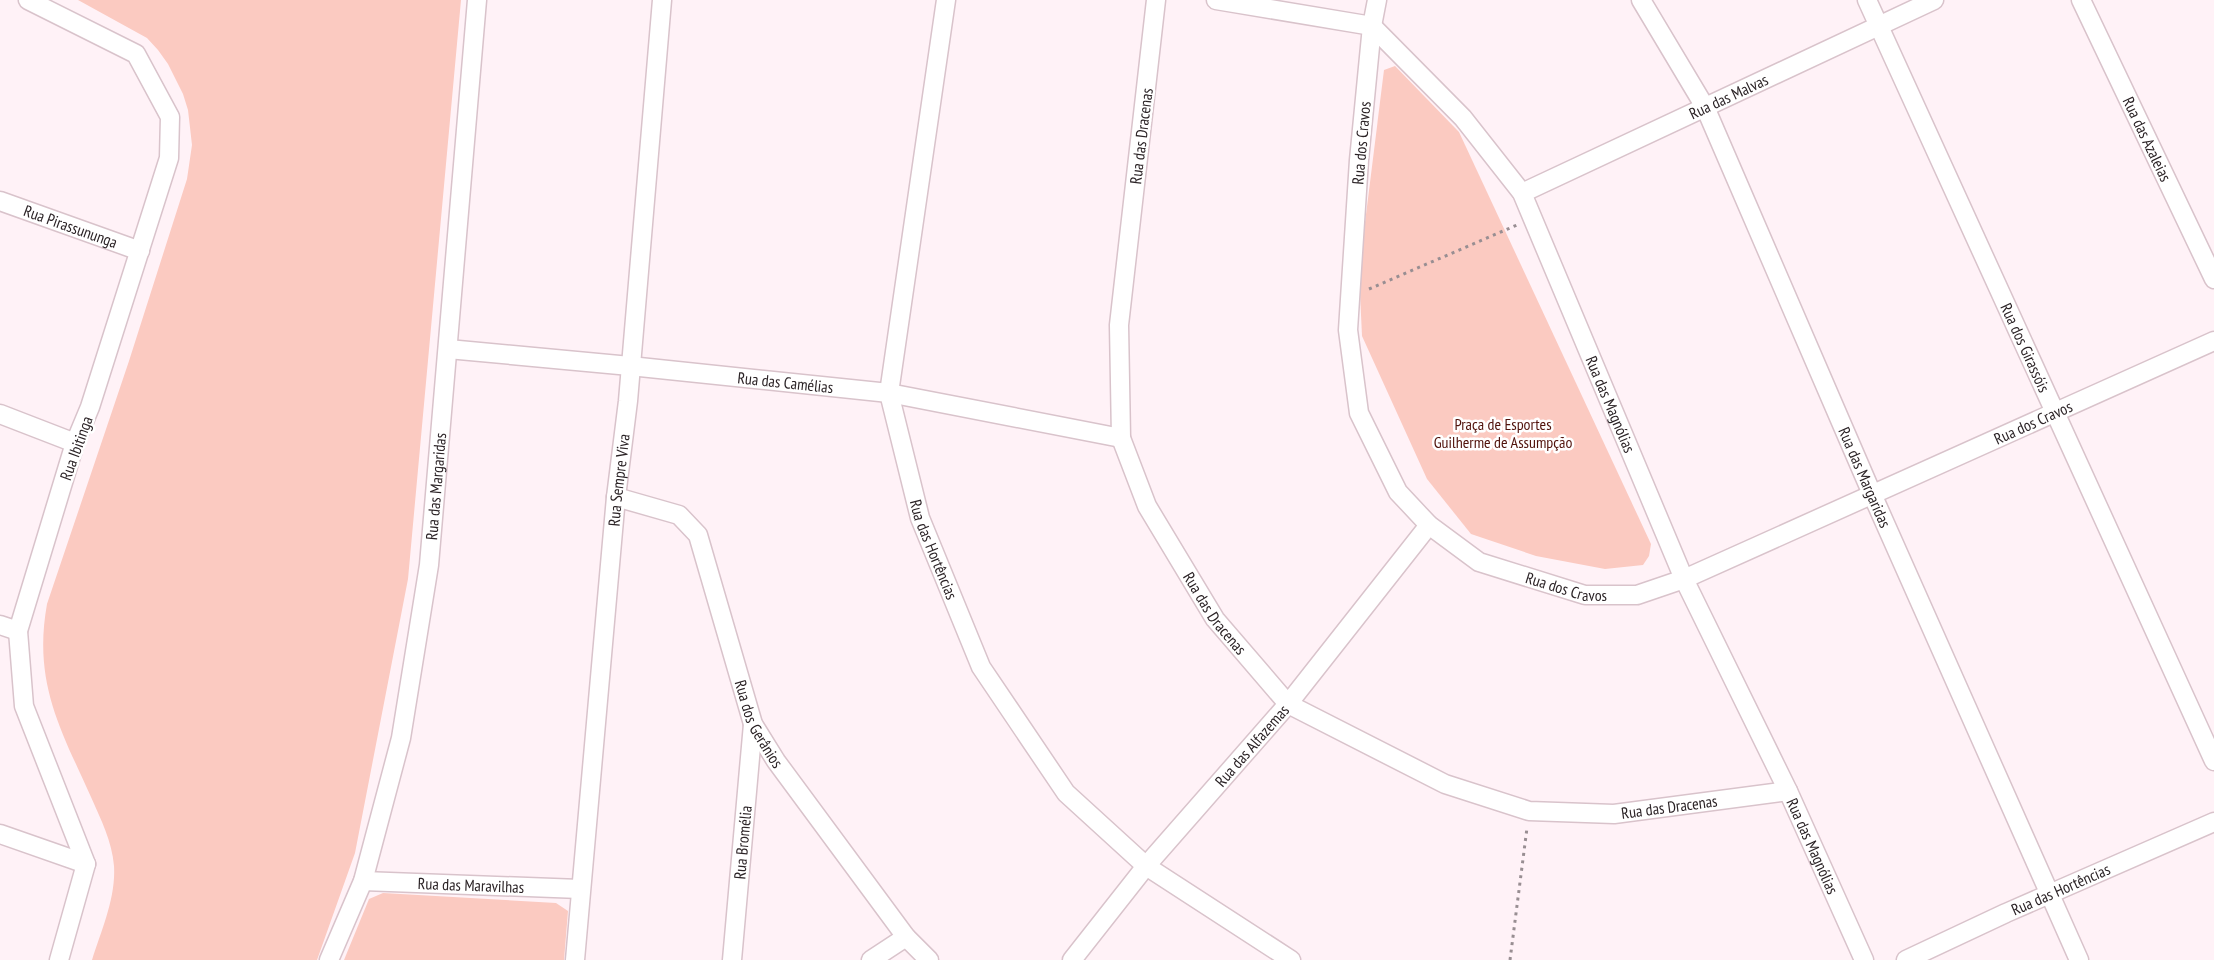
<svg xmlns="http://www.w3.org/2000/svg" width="2214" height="960" font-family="'PT Sans Narrow',sans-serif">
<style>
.green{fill:#fbcac1}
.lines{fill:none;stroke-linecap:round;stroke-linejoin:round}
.minor-casing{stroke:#d9c3cb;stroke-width:21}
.path{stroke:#988e92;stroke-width:3;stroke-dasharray:3 4.5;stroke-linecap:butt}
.minor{stroke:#fff;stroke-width:18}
.labels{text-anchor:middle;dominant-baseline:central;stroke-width:5;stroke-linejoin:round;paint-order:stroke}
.street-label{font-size:16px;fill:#2b2326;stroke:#fff}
.park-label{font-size:16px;fill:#51130c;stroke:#fff}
</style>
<rect width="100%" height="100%" fill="#fff2f7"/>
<!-- green -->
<g class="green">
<path d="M78,0H461L408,579L355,853L317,960H92C101,931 116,898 114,866C112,841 101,820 91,797C60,728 33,682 47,604L129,361L187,179L192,145L188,110L183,94L168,64L158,50L147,38Z"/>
<path d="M1395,66L1459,132L1651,544L1649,556L1643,565L1605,569L1536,556L1471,534L1427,479L1362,336L1359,271L1384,70Z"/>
<path d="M383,893L556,903L568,911L564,960H344L369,899Z"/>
</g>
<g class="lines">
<!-- minor casing -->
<g class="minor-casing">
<g id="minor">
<path d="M28,0L136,54L170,117L169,158L90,407L75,443L18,631L24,706L86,864L59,960"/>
<path id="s1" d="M946,0L889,393L920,518L981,667L1066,793L1146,866L1291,960"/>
<path id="s2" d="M1156,0L1119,325L1121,438L1147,506L1215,619L1288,704L1445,784L1529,811L1614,814L1788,791"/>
<path id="s3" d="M1216,0L1372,26L1463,118L1522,193L1684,579L1788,791L1864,960"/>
<path id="s4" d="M1377,0L1372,26L1359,160L1348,330L1359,413L1398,492L1429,525L1479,562L1585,595H1637L1684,579L2214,341"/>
<path id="s5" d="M1641,0L1705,107L1872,494L2079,960"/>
<path id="s6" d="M1867,0L2214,761"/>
<path id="s7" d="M2081,0L2214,279"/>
<path id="s8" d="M1522,193L1934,0"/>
<path id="s9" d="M0,201L140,251"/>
<path id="s10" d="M448,349L630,366L889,393L1121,438"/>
<path d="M0,414L75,443"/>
<path id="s11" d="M616,497L679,515L698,535L753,724L776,761L906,937L929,960"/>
<path d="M0,625L18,631"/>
<path d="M0,834L86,864"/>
<path id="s12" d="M363,881L580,889"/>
<path id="s13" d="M329,960L363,881L401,738L429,565L477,0"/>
<path id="s14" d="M575,960L616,497L628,401L662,0"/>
<path id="s15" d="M732,960L753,724"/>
<path d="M871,960L906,937"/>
<path id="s16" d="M1072,960L1146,866L1288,704L1429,525"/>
<path id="s17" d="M1906,960L2006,913L2214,822"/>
</g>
</g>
<!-- path -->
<g class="path">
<path d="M1369,289L1517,225"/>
<path d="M1510,960L1527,828"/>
</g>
<!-- minor -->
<use href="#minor" class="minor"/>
</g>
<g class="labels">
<!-- street labels -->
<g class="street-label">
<text stroke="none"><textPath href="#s8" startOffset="228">Rua das Malvas</textPath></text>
<text transform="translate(1141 136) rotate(-83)">Rua das Dracenas</text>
<text stroke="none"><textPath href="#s7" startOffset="154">Rua das Azaleias</textPath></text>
<text transform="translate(1361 143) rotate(-85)">Rua dos Cravos</text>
<text stroke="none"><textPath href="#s9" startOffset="75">Rua Pirassununga</textPath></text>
<text stroke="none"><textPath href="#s6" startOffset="382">Rua dos Girassóis</textPath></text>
<text stroke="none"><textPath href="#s10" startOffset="339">Rua das Camélias</textPath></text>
<text stroke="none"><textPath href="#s3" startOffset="612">Rua das Magnólias</textPath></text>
<text stroke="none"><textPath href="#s4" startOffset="1206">Rua dos Cravos</textPath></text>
<text transform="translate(76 448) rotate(-70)">Rua Ibitinga</text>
<text stroke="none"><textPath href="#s5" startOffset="528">Rua das Margaridas</textPath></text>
<text stroke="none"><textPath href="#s14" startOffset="482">Rua Sempre Viva</textPath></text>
<text stroke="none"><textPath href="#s13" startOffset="488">Rua das Margaridas</textPath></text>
<text stroke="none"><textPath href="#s1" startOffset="560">Rua das Hortências</textPath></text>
<text stroke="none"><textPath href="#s4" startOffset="702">Rua dos Cravos</textPath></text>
<text stroke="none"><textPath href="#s2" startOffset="640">Rua das Dracenas</textPath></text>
<text stroke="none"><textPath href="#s11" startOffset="292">Rua dos Gerânios</textPath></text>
<text stroke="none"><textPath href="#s16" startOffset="280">Rua das Alfazemas</textPath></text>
<text stroke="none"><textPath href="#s2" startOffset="1162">Rua das Dracenas</textPath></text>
<text stroke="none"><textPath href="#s15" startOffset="118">Rua Bromélia</textPath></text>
<text stroke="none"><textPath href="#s3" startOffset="1098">Rua das Magnólias</textPath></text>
<text stroke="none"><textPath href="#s12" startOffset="108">Rua das Maravilhas</textPath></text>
<text stroke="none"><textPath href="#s17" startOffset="170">Rua das Hortências</textPath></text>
</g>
<!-- park labels -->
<g class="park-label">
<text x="1503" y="424">Praça de Esportes<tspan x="1503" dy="18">Guilherme de Assumpção</tspan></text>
</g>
</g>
</svg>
